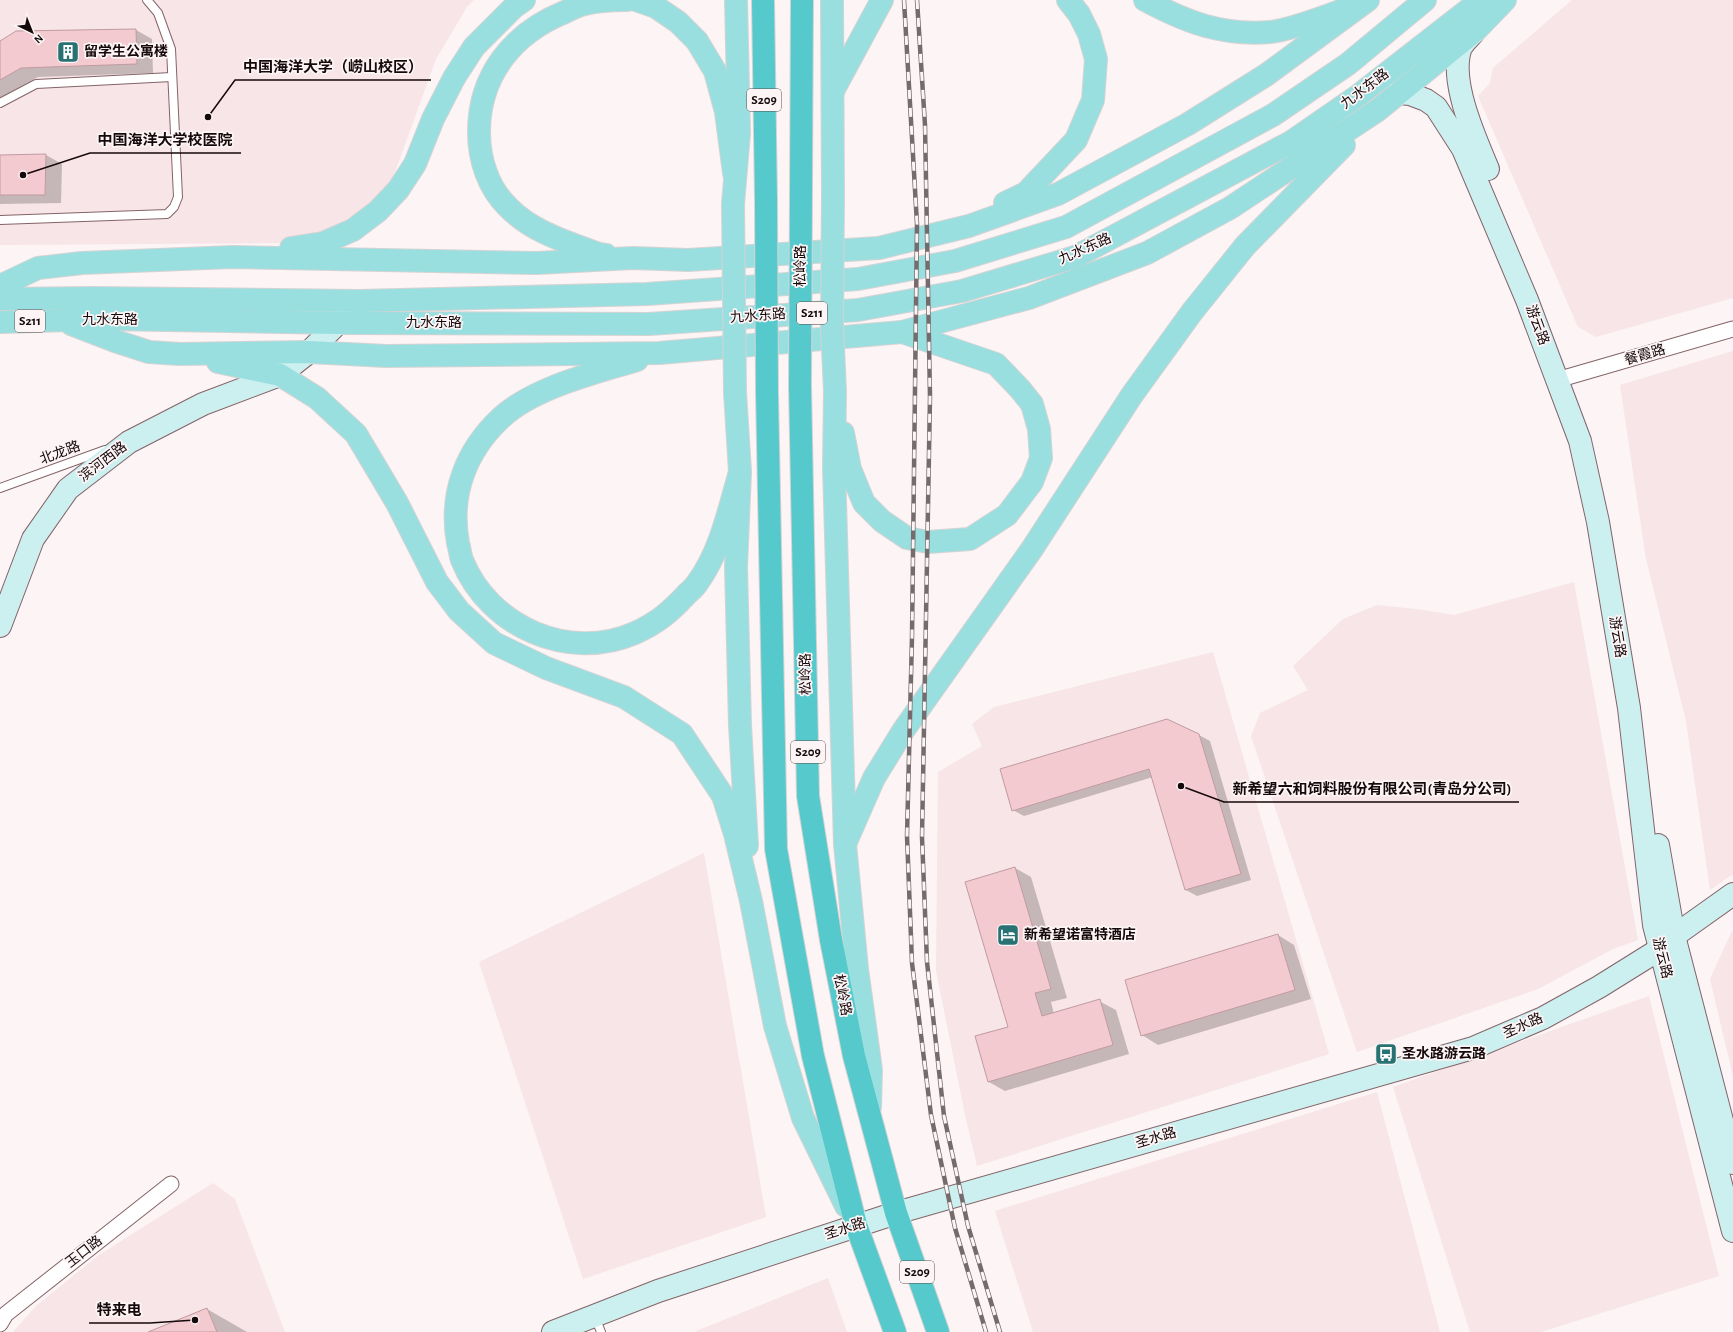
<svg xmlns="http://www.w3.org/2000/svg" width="1733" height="1332" font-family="'Alegreya Sans','Noto Sans SC',sans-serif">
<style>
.built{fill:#f7e5e7}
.shadow{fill:#0003}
.building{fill:#f3cacf;stroke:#c09ba0}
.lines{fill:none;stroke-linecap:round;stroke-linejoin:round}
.lane-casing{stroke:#846367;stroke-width:10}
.street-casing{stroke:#846367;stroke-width:17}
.secondary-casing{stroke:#846367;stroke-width:24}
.primary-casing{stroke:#d5d3d3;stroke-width:24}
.highway-casing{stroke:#d5d3d3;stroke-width:24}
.lane{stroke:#fff;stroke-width:8}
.street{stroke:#fff;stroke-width:15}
.secondary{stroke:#ccefef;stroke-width:22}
.primary{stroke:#99dfe0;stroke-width:22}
.highway{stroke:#55c9cb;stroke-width:22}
.rail-casing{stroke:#766b6c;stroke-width:4.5}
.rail{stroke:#fcf4f5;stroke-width:3;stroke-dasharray:9;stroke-linecap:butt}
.primary-bridge-casing{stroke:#d5d3d3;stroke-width:24;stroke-linecap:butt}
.highway-bridge-casing{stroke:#d5d3d3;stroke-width:24;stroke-linecap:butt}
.primary-bridge{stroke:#99dfe0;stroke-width:22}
.highway-bridge{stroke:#55c9cb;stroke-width:22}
.labels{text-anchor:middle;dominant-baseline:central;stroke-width:3.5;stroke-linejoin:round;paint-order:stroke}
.shield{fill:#fcf4f5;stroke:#5b5051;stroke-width:1}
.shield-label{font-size:13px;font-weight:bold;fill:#16090b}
.poi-label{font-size:14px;font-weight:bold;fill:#16090b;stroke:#fcf4f5;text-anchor:start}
.street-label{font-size:14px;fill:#16090b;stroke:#fcf4f5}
.leader{fill:none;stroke:#16090b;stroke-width:1.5}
.callout-dot{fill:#16090b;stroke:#fcf4f5;stroke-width:1.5}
.callout-label{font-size:15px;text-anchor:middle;font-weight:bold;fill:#16090b;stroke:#fcf4f5;stroke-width:3.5;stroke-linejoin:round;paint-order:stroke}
</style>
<rect width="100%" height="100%" fill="#fcf4f5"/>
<!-- built -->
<g class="built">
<path d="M0,0H474L467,7L436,59L394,175L381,195L350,224L295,243L0,245Z"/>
<path d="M1572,0H1733V298L1596,337L1578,327L1478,96L1490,83L1493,68Z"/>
<path d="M1733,351V874L1710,890L1686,721L1646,559L1620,385Z"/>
<path d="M1574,582L1638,940L1613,949L1538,989L1357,1052L1251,736L1260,713L1308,690L1293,666L1343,619L1377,605L1416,609L1454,615Z"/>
<path d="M1213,652L1329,1054L977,1166L965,1115L936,971L938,772L982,746L972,724L994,707Z"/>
<path d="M704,853L766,1217L583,1279L479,962Z"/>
<path d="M1733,931V1076L1710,979L1731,933Z"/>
<path d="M1649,996L1719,1276L1541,1332H1470L1393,1087Z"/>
<path d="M1377,1092L1440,1332H1033L995,1211Z"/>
<path d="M213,1183L235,1199L285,1332H13L36,1306L99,1255Z"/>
<path d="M828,1278L847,1332H694Z"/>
</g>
<!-- shadow -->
<g class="shadow">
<path d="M136,30L152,39L153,73L38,77L0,98V42Z"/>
<path d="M46,155L62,164L61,203L0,204V156Z"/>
<path d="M1199,735L1210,741L1251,880L1197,896L1186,890L1153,777L1024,816L1013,810Z"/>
<path d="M1015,868L1031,877L1067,998L1051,1002L1054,1014L1099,1001L1116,1010L1129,1054L1005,1091L989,1082L1009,1027Z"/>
<path d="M1278,935L1294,945L1311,999L1158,1045L1142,1035Z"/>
<path d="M207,1309L247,1332H151Z"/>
</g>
<!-- building -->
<g class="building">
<path d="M136,29L137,64L21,68L0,80V41L16,31Z"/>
<path d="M46,154L45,195H0V155Z"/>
<path d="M1167,719L1199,734L1241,874L1185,890L1149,769L1012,811L1000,769Z"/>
<path d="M1015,867L1051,989L1035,993L1042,1016L1100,999L1113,1045L988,1082L975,1036L1008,1027L965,882Z"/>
<path d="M1278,934L1295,990L1141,1036L1125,980Z"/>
<path d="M207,1308L217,1332H148Z"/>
</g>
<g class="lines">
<!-- lane casing -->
<g class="lane-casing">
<g id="lane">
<path d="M0,103L36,84L172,77"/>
<path d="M0,220L167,214L174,207L178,197L171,49L158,13L147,0"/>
<path d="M0,488L105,450"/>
<path d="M595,1317L601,1332"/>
</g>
</g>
<!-- street casing -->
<g class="street-casing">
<g id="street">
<path d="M1557,380L1733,329"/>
<path d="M0,1324L6,1314L171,1184"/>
</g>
</g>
<!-- secondary casing -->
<g class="secondary-casing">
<g id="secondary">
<path d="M1473,33C1469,38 1462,44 1460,50C1450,83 1475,138 1488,169"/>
<path d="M1398,93L1410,94L1426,100L1436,107L1463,149L1527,300L1580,441L1598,522L1629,708L1654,925L1733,1231"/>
<path d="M0,626L33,539L68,489L129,442L203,404L280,375L309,352L348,313"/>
<path d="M1658,845L1674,936L1733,1163"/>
<path d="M553,1332L658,1291L896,1213L1473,1048L1543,1018L1599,987L1660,949L1674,936L1733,894"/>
</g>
</g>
<!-- primary casing -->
<g class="primary-casing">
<g id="primary">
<path d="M636,0L656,7L678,22L697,41L715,71L726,112L734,173"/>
<path d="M832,0L833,195"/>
<path d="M1145,0C1186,22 1222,36 1270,32C1291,30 1323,17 1343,10"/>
<path d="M834,89L882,0"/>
<path d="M1005,203L1026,193L1076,140L1093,100L1096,59L1089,34L1079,14L1068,0"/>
<path d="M733,204L739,133L736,0"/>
<path d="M291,248L323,243L353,230L378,211L398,190L415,164L433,119L454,78L474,47L514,7L524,0"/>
<path d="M606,255L599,254C567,242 532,232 508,207C488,188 479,159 479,132C479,75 513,33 565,12C571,9 578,5 585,4C599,0 613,0 627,0"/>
<path d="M0,286L38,268L82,263L233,257L537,263L633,258L688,260L879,248L969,226L1058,194L1188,124L1266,75L1368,0"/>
<path d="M0,299L94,298L359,301L647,294L858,279L955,261L1066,227L1273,115L1348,64L1425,0"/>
<path d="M0,322L106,319L338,323L649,324L858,310L962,291L1075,257L1291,142L1359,95L1481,0"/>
<path d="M71,324L115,341L149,352L180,354L309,352L386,356L659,353L902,332L1029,298L1147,253L1230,208L1378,110L1476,30L1505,0"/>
<path d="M637,360C595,373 535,387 502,417C466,450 449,494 458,543C460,549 460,555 462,560C489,627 569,662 635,633C657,623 669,613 686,595C690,591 695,587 698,582C721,550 729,509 740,472"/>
<path d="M218,362L280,375L317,398L356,434L397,503L437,582L459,611L494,643L546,668L624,697L682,734L723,796L735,834L751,901L775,1026L803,1118L846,1206"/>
<path d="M835,391L834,467L845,844L857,969L871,1070L870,1107"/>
<path d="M735,392L740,472L736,567L740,725L747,846"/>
<path d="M843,433L850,469L864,503L882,521L907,538L928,542L970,539L1007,515L1032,482L1041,458L1039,429L1032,404L1020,389L996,364L902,332"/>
<path d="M845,844L874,778L903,731L1032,549L1132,395L1192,312L1245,246L1344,145"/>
</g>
</g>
<!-- highway casing -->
<g class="highway-casing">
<g id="highway">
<path d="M763,0L766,200"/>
<path d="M801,191L802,0"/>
<path d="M800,386L808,796L831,940L854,1056L896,1213L938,1332"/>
<path d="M767,393L776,849L813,1056L856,1225L895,1332"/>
</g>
</g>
<!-- lane -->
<use href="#lane" class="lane"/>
<!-- street -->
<use href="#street" class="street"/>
<!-- secondary -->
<use href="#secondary" class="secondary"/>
<!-- primary -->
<use href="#primary" class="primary"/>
<!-- highway -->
<use href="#highway" class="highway"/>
<!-- rail casing -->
<g class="rail-casing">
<g id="rail">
<path d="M904,0L917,224L912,637L907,836L912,963L931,1115L955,1228L986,1332"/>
<path d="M917,0L925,125L930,397L922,837L927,962L944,1116L968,1226L1000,1332"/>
</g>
</g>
<!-- rail -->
<use href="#rail" class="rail"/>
<!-- primary-bridge casing -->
<g class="primary-bridge-casing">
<g id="primary-bridge">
<path d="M833,195L832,327L835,391"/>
<path d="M733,204L735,392"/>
</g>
</g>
<!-- highway-bridge casing -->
<g class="highway-bridge-casing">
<g id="highway-bridge">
<path d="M766,200L767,393"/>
<path d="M800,386L801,191"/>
</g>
</g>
<!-- primary-bridge -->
<use href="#primary-bridge" class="primary-bridge"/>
<!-- highway-bridge -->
<use href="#highway-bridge" class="highway-bridge"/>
</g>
<!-- icons -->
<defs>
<g id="building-square" transform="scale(1.15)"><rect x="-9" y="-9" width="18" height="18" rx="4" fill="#287274" stroke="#fcf4f5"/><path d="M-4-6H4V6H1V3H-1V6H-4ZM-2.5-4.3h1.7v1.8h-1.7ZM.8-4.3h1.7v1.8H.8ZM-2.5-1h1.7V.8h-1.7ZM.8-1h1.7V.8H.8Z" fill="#fff"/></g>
<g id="hotel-square" transform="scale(1.15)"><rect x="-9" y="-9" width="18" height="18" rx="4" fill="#287274" stroke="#fcf4f5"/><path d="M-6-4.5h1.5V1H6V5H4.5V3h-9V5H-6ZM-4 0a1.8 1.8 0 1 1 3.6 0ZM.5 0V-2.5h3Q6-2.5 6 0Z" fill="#fff"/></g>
<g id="bus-square" transform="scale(1.15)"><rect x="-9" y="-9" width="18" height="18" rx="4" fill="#287274" stroke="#fcf4f5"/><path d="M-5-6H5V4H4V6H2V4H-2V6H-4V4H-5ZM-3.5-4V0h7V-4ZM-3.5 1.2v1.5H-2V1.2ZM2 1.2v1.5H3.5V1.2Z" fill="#fff"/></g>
</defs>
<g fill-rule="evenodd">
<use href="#building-square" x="68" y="52"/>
<use href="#hotel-square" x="1008" y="935"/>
<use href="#bus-square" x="1386" y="1054"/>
</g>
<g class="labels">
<!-- shield labels -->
<g class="shield">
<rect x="747" y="89" width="34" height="22" rx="3"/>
<rect x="797" y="302" width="30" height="22" rx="3"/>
<rect x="15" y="310" width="30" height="22" rx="3"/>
<rect x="791" y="741" width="34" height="22" rx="3"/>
<rect x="900" y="1261" width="34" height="22" rx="3"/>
</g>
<g class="shield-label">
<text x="764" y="100">S209</text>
<text x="812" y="313">S211</text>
<text x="30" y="321">S211</text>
<text x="808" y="752">S209</text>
<text x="917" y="1272">S209</text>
</g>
<!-- poi labels -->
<g class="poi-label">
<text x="84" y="52">留学生公寓楼</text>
<text x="1024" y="935">新希望诺富特酒店</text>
<text x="1402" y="1054">圣水路游云路</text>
</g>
<!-- street labels -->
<g class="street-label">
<text transform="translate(1365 89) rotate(-37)">九水东路</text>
<text transform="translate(1085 249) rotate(-24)">九水东路</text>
<text transform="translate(801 266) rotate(-90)">松岭路</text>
<text transform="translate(758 316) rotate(-4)">九水东路</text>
<text x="110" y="320">九水东路</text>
<text x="434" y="323">九水东路</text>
<text transform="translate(1537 325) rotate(70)">游云路</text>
<text transform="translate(1645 355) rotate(-16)">餐霞路</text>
<text transform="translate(60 453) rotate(-20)">北龙路</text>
<text transform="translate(103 462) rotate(-37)">滨河西路</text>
<text transform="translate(1617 637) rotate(81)">游云路</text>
<text transform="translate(806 674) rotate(-91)">松岭路</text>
<text transform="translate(1662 958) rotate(76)">游云路</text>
<text transform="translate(842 995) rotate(79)">松岭路</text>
<text transform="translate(1523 1026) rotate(-24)">圣水路</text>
<text transform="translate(1156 1138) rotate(-16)">圣水路</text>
<text transform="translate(845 1229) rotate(-18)">圣水路</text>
<text transform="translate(84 1252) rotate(-38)">玉口路</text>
</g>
</g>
<!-- callouts -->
<path class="leader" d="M208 117L235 80H431M23 175L90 153H241M1181 786L1224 802H1519M195 1320L150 1323H89"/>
<g class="callout-dot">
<circle cx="208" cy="117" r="4"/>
<circle cx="23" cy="175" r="4"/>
<circle cx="1181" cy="786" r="4"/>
<circle cx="195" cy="1320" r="4"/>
</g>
<g class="callout-label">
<text x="333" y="72">中国海洋大学（崂山校区）</text>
<text x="165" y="145">中国海洋大学校医院</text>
<text x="1372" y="794">新希望六和饲料股份有限公司(青岛分公司)</text>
<text x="119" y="1315">特来电</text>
</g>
<!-- north arrow -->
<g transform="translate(32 32) rotate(137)" stroke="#fcf4f5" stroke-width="3" paint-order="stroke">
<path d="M0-3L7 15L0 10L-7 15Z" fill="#16090b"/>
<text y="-6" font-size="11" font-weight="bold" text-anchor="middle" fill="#16090b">N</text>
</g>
</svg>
